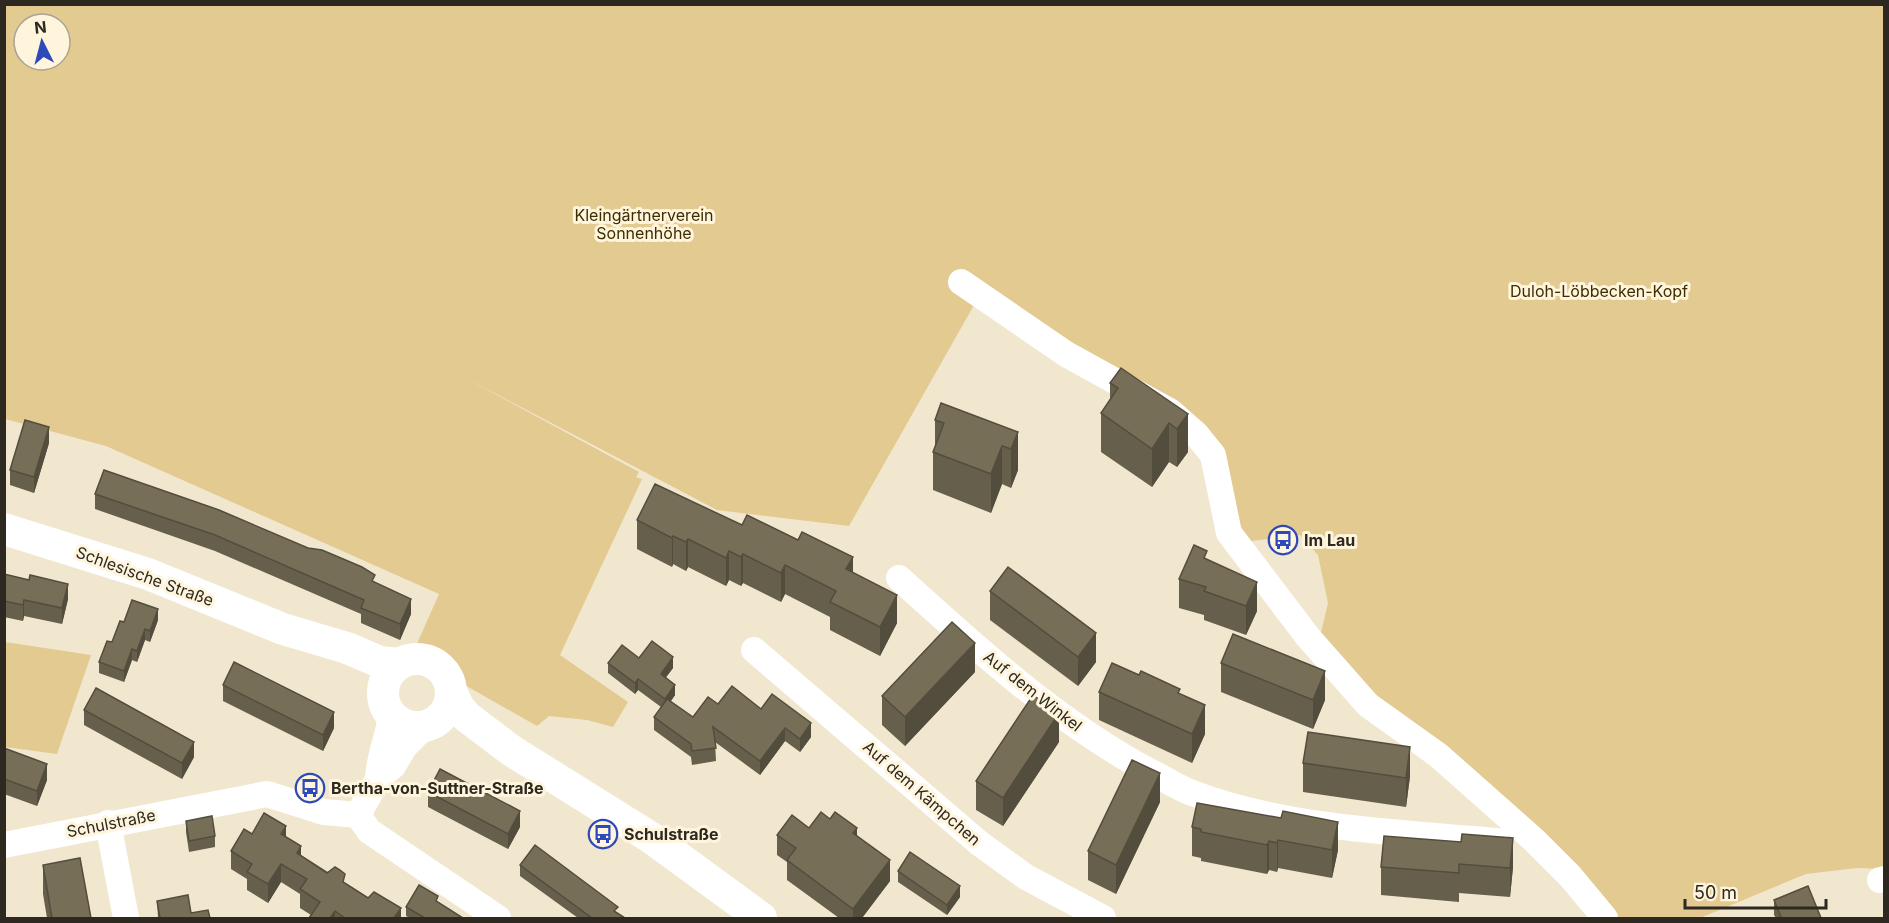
<svg xmlns="http://www.w3.org/2000/svg" width="1889" height="923" font-family="Inter,sans-serif">
<style>
.green{fill:#e2ca91;fill-rule:evenodd}
.lines{fill:none;stroke-linecap:round;stroke-linejoin:round}
.minor{stroke:#fff;stroke-width:26}
.major{stroke:#fff;stroke-width:32}
.wall{fill:#665f4c}
.shaded-wall{fill:#534d3e}
.building{fill:#776e58;stroke:#534d3e;stroke-width:1.5}
.labels{text-anchor:middle;dominant-baseline:central;stroke-width:6;stroke-linejoin:round;paint-order:stroke}
.park-label{font-size:16px;fill:#3d2e02;stroke:#fff4dc}
.poi-label{font-size:16px;font-weight:bold;fill:#2d2920;stroke:#fff4dc;text-anchor:start}
.street-label{font-size:16px;fill:#2d2920;stroke:#fff4dc}
</style>
<rect width="100%" height="100%" fill="#f1e7cf"/>
<!-- green -->
<g class="green">
<path d="M4,5H1884V869L1857,868L1806,874L1700,918H1609L1440,754L1318,645L1328,603L1318,555L1300,535L1243,542L1217,443L978,298L849,526L717,510L460,375L639,472L636,477L642,479L560,655L628,702L613,727L587,720L549,716L537,726L412,655L439,594L106,446L5,419ZM24,24H60V60H24Z"/>
<path d="M5,642L91,655L57,754L5,747Z"/>
</g>
<g class="lines">
<!-- minor -->
<g class="minor">
<path d="M961,282L1066,354L1171,412L1196,434L1213,455L1229,533L1308,637L1368,705L1438,755L1534,840L1570,876L1605,918"/>
<path d="M899,578C976,648 1055,720 1147,770C1162,777 1176,787 1192,793C1287,829 1396,832 1497,841"/>
<path d="M754,650L979,843L1026,877L1103,918"/>
<path d="M378,778C379,756 388,738 391,716"/>
<path d="M358,815L369,831L498,918"/>
<path d="M358,815L378,779L393,766L405,746L424,727"/>
<path d="M108,823L126,918"/>
<path d="M4,845L267,794L324,812L358,815"/>
<path d="M1880,880L1884,879"/>
</g>
<!-- major -->
<g class="major">
<path d="M4,529L148,574L283,629L347,648L380,662L399,664"/>
<circle cx="417" cy="693" r="34"/>
<path d="M451,691L459,708L467,717L512,751L653,839L761,918"/>
</g>
</g>
<!-- wall -->
<g class="wall">
<path d="M1110,383L1188,414V452L1177,467L1169,462L1152,487L1101,452V413L1110,399Z"/>
<path d="M935,420L1018,432V470L1011,488L1002,484L991,513L933,490V452L935,446Z"/>
<path d="M49,443L34,493L10,485V470Z"/>
<path d="M95,494L375,582L411,614L400,640L361,623V614L215,551L95,509Z"/>
<path d="M637,520L742,525L853,572L897,623L880,656L830,630V617L785,594L781,602L743,583L741,586L729,580L726,586L688,567L686,571L673,564L672,567L637,549Z"/>
<path d="M1207,559L1257,611L1246,635L1204,620V615L1179,608V579Z"/>
<path d="M4,574L68,599L62,624L24,616L23,621L4,617Z"/>
<path d="M990,591L1096,662L1078,686L990,620Z"/>
<path d="M158,620L150,642L145,640L137,662L132,660L124,682L99,673V662L112,642Z"/>
<path d="M639,658L673,668L666,677L675,695L671,701L693,717L718,704L761,709L811,737L800,752L785,741L760,775L715,742L716,761L692,765L691,757L654,730V717L661,707L638,690L635,694L608,673V663Z"/>
<path d="M1221,663L1325,700L1313,729L1221,692Z"/>
<path d="M975,672L905,746L882,725V696Z"/>
<path d="M223,685L334,728L323,751L223,701Z"/>
<path d="M1099,692L1180,694L1205,734L1192,763L1099,720Z"/>
<path d="M84,710L194,757L182,779L84,725Z"/>
<path d="M1059,742L1003,826L976,810V781Z"/>
<path d="M4,748L47,780L37,806L4,794Z"/>
<path d="M1303,763L1410,776L1406,807L1303,792Z"/>
<path d="M428,792L520,827L508,849L428,807Z"/>
<path d="M1160,802L1116,894L1088,880V851Z"/>
<path d="M1197,803L1338,850L1332,878L1278,868L1277,872L1269,870L1267,874L1201,861V858L1192,856V827Z"/>
<path d="M830,819L857,836L890,881L862,918H839L787,880V862L777,855V835L809,828Z"/>
<path d="M186,821L215,836V847L189,852L186,832Z"/>
<path d="M252,834L286,837L301,855L401,918H309L311,915L300,908V894L281,882L268,903L247,890V879L231,869V851Z"/>
<path d="M1384,836L1513,867L1510,897L1459,893V902L1381,895V867Z"/>
<path d="M43,865L91,918H47L43,894Z"/>
<path d="M520,865L618,913L625,918H578L520,876Z"/>
<path d="M898,871L960,897L947,915L898,882Z"/>
<path d="M1774,900L1821,918H1776L1774,915Z"/>
<path d="M157,901L191,913L210,918H158Z"/>
<path d="M438,902L463,918H410L406,916V907Z"/>
</g>
<!-- shaded-wall -->
<g class="shaded-wall">
<path d="M1188,414V452L1177,467V429Z"/>
<path d="M1169,423V462L1152,487V449Z"/>
<path d="M49,427V443L34,493V477Z"/>
<path d="M1018,432V470L1011,488V449Z"/>
<path d="M1002,446V484L991,513V474Z"/>
<path d="M673,536V564L672,567V538Z"/>
<path d="M688,539V567L686,571V542Z"/>
<path d="M729,551V580L726,586V558Z"/>
<path d="M743,554V583L741,586V557Z"/>
<path d="M853,557V586L846,569Z"/>
<path d="M785,565V594L781,602V573Z"/>
<path d="M1257,582V611L1246,635V606Z"/>
<path d="M68,584V599L62,624V608Z"/>
<path d="M897,595V623L880,656V627Z"/>
<path d="M411,599V614L400,640V624Z"/>
<path d="M24,600V616L23,621V605Z"/>
<path d="M158,609V620L150,642V631Z"/>
<path d="M145,629V640L137,662V651Z"/>
<path d="M1096,633V662L1078,686V657Z"/>
<path d="M975,643V672L905,746V717Z"/>
<path d="M132,649V660L124,682V671Z"/>
<path d="M673,657V668L661,684V674Z"/>
<path d="M1325,671V700L1313,729V700Z"/>
<path d="M638,679V690L635,694V683Z"/>
<path d="M675,685V695L665,709V699Z"/>
<path d="M1205,705V734L1192,763V734Z"/>
<path d="M334,712V728L323,751V735Z"/>
<path d="M1059,713V742L1003,826V798Z"/>
<path d="M811,723V737L800,752V739Z"/>
<path d="M785,728V741L760,775V761Z"/>
<path d="M194,742V757L182,779V763Z"/>
<path d="M1410,747V776L1406,807V778Z"/>
<path d="M47,764V780L37,806V791Z"/>
<path d="M1160,773V802L1116,894V865Z"/>
<path d="M520,811V827L508,849V834Z"/>
<path d="M1338,822V850L1332,878V850Z"/>
<path d="M286,826V844L281,834Z"/>
<path d="M857,828V849L853,833Z"/>
<path d="M1513,838V867L1510,897V868Z"/>
<path d="M1278,840V868L1277,872V843Z"/>
<path d="M1269,841V870L1267,874V845Z"/>
<path d="M301,846V865L297,853Z"/>
<path d="M890,860V881L862,918H853V909Z"/>
<path d="M281,864V882L268,903V884Z"/>
<path d="M960,886V897L947,915V905Z"/>
<path d="M401,908V918H394Z"/>
<path d="M335,911V918H330Z"/>
</g>
<!-- building -->
<g class="building">
<path d="M1121,368L1188,414L1177,429L1169,423L1152,449L1101,413L1118,388L1110,383Z"/>
<path d="M941,403L1018,432L1011,449L1002,446L991,474L933,452L944,423L935,420Z"/>
<path d="M25,420L49,427L34,477L10,470Z"/>
<path d="M104,470L219,510L308,548L322,550L362,567L375,575L372,581L411,599L400,624L361,608L364,600L215,535L95,494Z"/>
<path d="M655,484L742,525L747,515L798,540L802,532L853,557L846,569L897,595L880,627L830,602L836,591L785,565L781,573L743,554L741,557L729,551L726,558L688,539L686,542L673,536L672,538L637,520Z"/>
<path d="M1194,545L1207,551L1204,558L1257,582L1246,606L1204,591L1206,587L1179,579Z"/>
<path d="M1008,567L1096,633L1078,657L990,591Z"/>
<path d="M4,574L29,580L30,575L68,584L62,608L24,600L23,605L4,601Z"/>
<path d="M132,600L158,609L150,631L145,629L137,651L132,649L124,671L99,662L107,641L112,642L120,621L124,622Z"/>
<path d="M952,622L975,643L905,717L882,696Z"/>
<path d="M1233,634L1325,671L1313,700L1221,663Z"/>
<path d="M652,641L673,657L661,674L675,685L665,699L638,679L635,683L608,663L622,645L639,658Z"/>
<path d="M234,662L334,712L323,735L223,685Z"/>
<path d="M1112,663L1139,675L1141,671L1180,689L1178,693L1205,705L1192,734L1099,692Z"/>
<path d="M732,686L761,709L772,694L811,723L800,739L785,728L760,761L713,727L716,748L692,751L691,744L654,717L667,699L693,717L708,697L718,704Z"/>
<path d="M96,688L194,742L182,763L84,710Z"/>
<path d="M1033,695L1059,713L1003,798L976,781Z"/>
<path d="M1308,732L1410,747L1406,778L1303,763Z"/>
<path d="M4,748L47,764L37,791L4,779Z"/>
<path d="M1132,760L1160,773L1116,865L1088,851Z"/>
<path d="M440,769L520,811L508,834L428,792Z"/>
<path d="M1197,803L1281,818L1283,811L1338,822L1332,850L1278,840L1277,843L1269,841L1267,845L1201,832V829L1192,827Z"/>
<path d="M821,812L830,819L835,812L857,828L853,833L890,860L853,909L787,860L796,848L777,835L792,815L809,828Z"/>
<path d="M264,813L286,826L281,834L301,846L297,853L327,873L335,867L340,870L345,874L343,882L368,898L374,892L401,908L394,918H345L335,911L330,918H309L320,902L300,889L307,879L281,864L268,884L247,872L252,864L231,851L244,829L252,834Z"/>
<path d="M212,816L215,836L189,841L186,821Z"/>
<path d="M1462,834L1513,838L1510,868L1459,864V873L1381,867L1384,836L1461,842Z"/>
<path d="M535,845L618,907L614,911L625,918H592L520,865Z"/>
<path d="M910,852L960,886L947,905L898,871Z"/>
<path d="M80,858L91,918H52L43,865Z"/>
<path d="M419,885L438,896L436,901L463,918H425L406,907Z"/>
<path d="M1808,886L1821,918H1778L1781,917L1774,900Z"/>
<path d="M188,895L191,913L208,910L210,918H160L157,901Z"/>
</g>
<!-- icons -->
<defs>
<g id="bus-ring" transform="scale(1.5)"><circle r="9.5" fill="#fff4dc" stroke="#2e4aba" stroke-width="1.5"/><path d="M-5-6H5V4H4V6H2V4H-2V6H-4V4H-5ZM-3.5-4V0h7V-4ZM-3.5 1.2v1.5H-2V1.2ZM2 1.2v1.5H3.5V1.2Z" fill="#2e4aba"/></g>
</defs>
<g fill-rule="evenodd">
<use href="#bus-ring" x="1283" y="540"/>
<use href="#bus-ring" x="310" y="788"/>
<use href="#bus-ring" x="603" y="834"/>
</g>
<g class="labels">
<!-- park labels -->
<g class="park-label">
<text x="644" y="215">Kleingärtnerverein<tspan x="644" dy="18">Sonnenhöhe</tspan></text>
<text x="1599" y="291">Duloh-Löbbecken-Kopf</text>
</g>
<!-- poi labels -->
<g class="poi-label">
<text x="1304" y="540">Im Lau</text>
<text x="331" y="788">Bertha-von-Suttner-Straße</text>
<text x="624" y="834">Schulstraße</text>
</g>
<!-- street labels -->
<g class="street-label">
<text transform="translate(145 576) rotate(20)">Schlesische Straße</text>
<text transform="translate(1033 691) rotate(38)">Auf dem Winkel</text>
<text transform="translate(922 793) rotate(41)">Auf dem Kämpchen</text>
<text transform="translate(111 823) rotate(-11)">Schulstraße</text>
</g>
</g>
<!-- border -->
<rect width="1889" height="923" fill="none" stroke="#2d2920" stroke-width="12"/>
<!-- north arrow -->
<g transform="translate(42 42) rotate(354)"><circle r="28" fill="#fff4dc" stroke="#aba391" stroke-width="1.5"/>
<path d="M0-4.5L10 22L0 15L-10 22Z" fill="#2e4aba"/>
<text y="-9" font-size="16" font-weight="bold" text-anchor="middle" fill="#2d2920">N</text>
</g>
<!-- scale -->
<path d="M1685 899v9h141v-9" fill="none" stroke="#2d2920" stroke-width="3"/>
<text x="1694" y="899" font-size="18" fill="#2d2920" stroke="#fff4dc" stroke-width="4.5" paint-order="stroke">50 m</text>
</svg>
